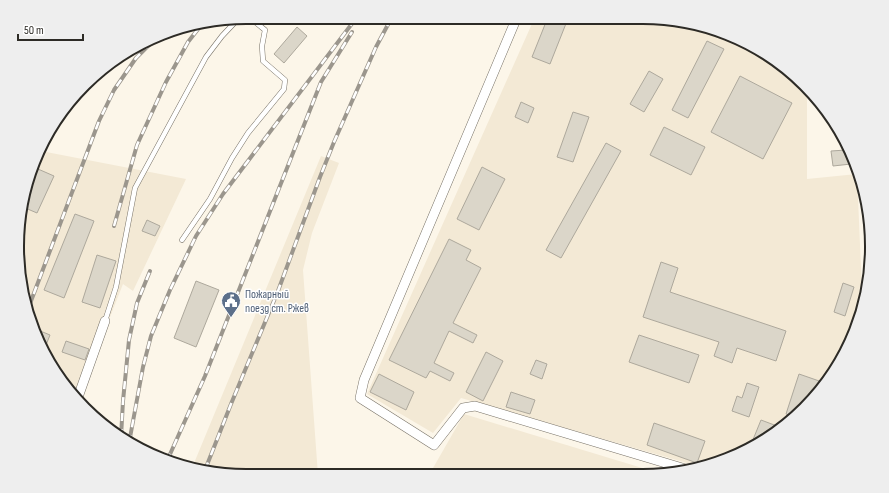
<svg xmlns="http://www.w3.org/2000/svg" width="889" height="493" font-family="'Sofia Sans Condensed',sans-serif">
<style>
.built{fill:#f3e9d5}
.building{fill:#dbd6c9;stroke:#ada89c}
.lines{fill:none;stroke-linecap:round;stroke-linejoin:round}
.lane-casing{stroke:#777166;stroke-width:5.5}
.street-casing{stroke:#777166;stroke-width:10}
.lane{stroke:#fff;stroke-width:4.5}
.street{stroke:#fff;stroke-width:9}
.rail-casing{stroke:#9b968d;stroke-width:4}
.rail{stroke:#fff;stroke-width:2.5;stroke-dasharray:8;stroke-linecap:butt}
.labels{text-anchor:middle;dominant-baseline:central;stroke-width:3;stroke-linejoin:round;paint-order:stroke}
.service-label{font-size:12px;fill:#4e5e75;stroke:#fff;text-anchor:start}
.rim{fill:none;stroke:#2d2b26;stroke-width:2}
</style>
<rect width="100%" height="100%" fill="#fcf6e9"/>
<!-- built -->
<g class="built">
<path d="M535,17H657L702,25L757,48L800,85V87L807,91V179L857,174L862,292L836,369L805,409L770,437L716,464L701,467L461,398L433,433L367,394Z"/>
<path d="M41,151L186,179L133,291L123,284L77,401L74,398L34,334L17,261L25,187Z"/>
<path d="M321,156L339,163L312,233L303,270L318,475L232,476L192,468Z"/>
<path d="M464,414L662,474L429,475Z"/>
</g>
<!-- building -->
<g class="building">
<path d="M548,17H557L567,21L550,64L532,57Z"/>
<path d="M297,27L307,36L284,63L274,54Z"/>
<path d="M707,41L724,49L688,118L672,110Z"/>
<path d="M649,71L663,79L644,112L630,104Z"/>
<path d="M740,76L792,103L763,159L711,132Z"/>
<path d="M521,102L534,108L528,123L515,117Z"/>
<path d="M573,112L589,117L573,162L557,157Z"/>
<path d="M664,127L705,147L691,175L650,155Z"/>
<path d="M606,143L621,151L561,258L546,250Z"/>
<path d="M846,150L850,159L851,164L833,166L831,151Z"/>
<path d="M482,167L505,179L479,230L457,219Z"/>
<path d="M38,169L54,176L37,213L23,207V201Z"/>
<path d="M75,214L94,221L64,298L44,290Z"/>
<path d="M147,220L160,226L155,236L142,231Z"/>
<path d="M449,239L471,250L466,260L481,268L453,323L477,335L473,343L449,331L434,363L454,373L450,381L430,371L426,378L389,360Z"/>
<path d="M97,255L116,261L100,308L82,302Z"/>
<path d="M661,262L678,268L670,292L786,331L776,361L737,348L732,363L714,356L719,342L643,317Z"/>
<path d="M196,281L219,290L196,347L174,338Z"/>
<path d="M843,283L854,287L845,316L834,312Z"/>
<path d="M33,328L50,335L44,350L34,334Z"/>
<path d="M639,335L699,355L689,383L629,362Z"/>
<path d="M66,341L89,349L85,360L62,352Z"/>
<path d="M486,352L503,361L483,401L466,392Z"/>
<path d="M536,360L547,364L542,379L530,374Z"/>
<path d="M379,374L414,392L406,410L370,392Z"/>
<path d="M799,374L825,383L805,409L795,417L786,414Z"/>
<path d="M747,383L759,387L749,417L732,411L737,396L742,398Z"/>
<path d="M511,392L535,400L530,414L506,407Z"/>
<path d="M761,420L777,426L774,434L770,437L750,447Z"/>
<path d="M654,423L705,441L697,463L647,445Z"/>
</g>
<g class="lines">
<!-- lane casing -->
<g class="lane-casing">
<g id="lane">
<path d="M182,240L210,199L232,158L248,133L284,89L285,80L263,61L262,46L265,30L249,17"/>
<path d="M105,321L116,287L135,188L206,57L222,36L239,18"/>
</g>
</g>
<!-- street casing -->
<g class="street-casing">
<g id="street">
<path d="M517,17L364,380L360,398L434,445L463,408L475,406L689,470"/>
<path d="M77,400L105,321"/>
</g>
</g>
<!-- lane -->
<use href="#lane" class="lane"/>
<!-- street -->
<use href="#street" class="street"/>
<!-- rail casing -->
<g class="rail-casing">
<g id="rail">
<path d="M114,226L137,145L166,82L188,42L202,24"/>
<path d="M28,309L99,121L114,90L136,58L156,38"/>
<path d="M121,437L123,401L129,340L137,303L150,271"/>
<path d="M129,443L143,367L151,336L170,290L196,236L223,194L357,17"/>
<path d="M167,461L205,376L321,82L352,32"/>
<path d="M205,470L231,404L278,291L320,177L334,142L376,47L392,17"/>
</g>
</g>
<!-- rail -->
<use href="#rail" class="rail"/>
</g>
<!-- icons -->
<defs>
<g id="civic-pin" transform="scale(1)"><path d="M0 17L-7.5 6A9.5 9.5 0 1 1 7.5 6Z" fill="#5c6f8a" stroke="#fff"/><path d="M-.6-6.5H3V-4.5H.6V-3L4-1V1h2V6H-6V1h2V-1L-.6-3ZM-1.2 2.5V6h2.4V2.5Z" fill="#fff"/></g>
</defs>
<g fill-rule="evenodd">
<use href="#civic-pin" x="231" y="301"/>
</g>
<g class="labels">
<!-- service labels -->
<g class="service-label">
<text x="245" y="294">Пожарный<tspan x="245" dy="14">поезд ст. Ржев</tspan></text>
</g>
</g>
<!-- crop -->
<path d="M0 0H889V493H0ZM246 24H643A222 222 0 0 1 865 246V247A222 222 0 0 1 643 469H246A222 222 0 0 1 24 247V246A222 222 0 0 1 246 24Z" fill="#eee" fill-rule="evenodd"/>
<path class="rim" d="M246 24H643A222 222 0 0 1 865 246V247A222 222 0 0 1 643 469H246A222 222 0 0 1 24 247V246A222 222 0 0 1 246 24Z"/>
<!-- scale -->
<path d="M18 34v6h65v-6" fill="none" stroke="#2d2b26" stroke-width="2"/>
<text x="24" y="34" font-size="12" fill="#2d2b26" stroke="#ffffff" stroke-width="3" paint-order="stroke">50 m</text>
</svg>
